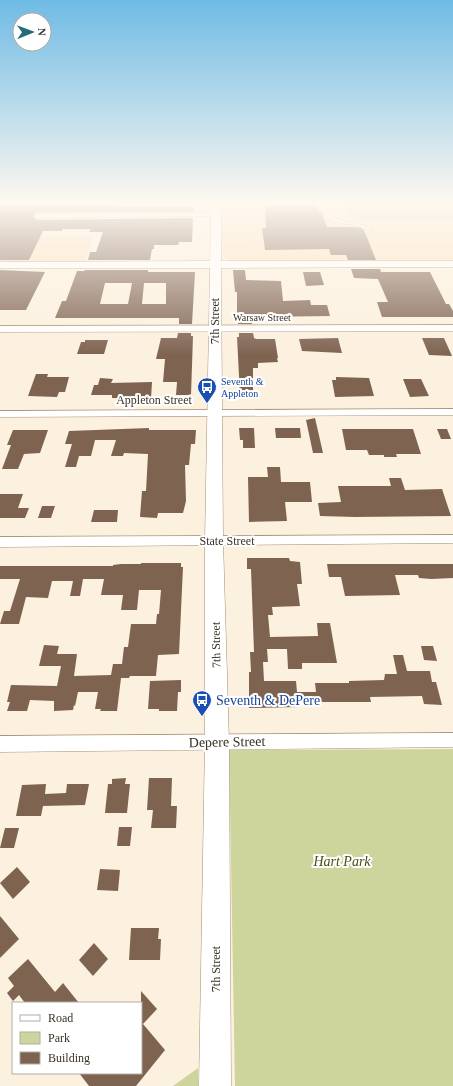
<svg xmlns="http://www.w3.org/2000/svg" width="453" height="1086" font-family="'Times New Roman',serif">
<style>
.built{fill:#fae1bc}
.green{fill:#cdd59d}
.building{fill:#7f6351;fill-rule:evenodd}
.lines{fill:none;stroke-linecap:round;stroke-linejoin:round}
.lane-casing{stroke:#a18f72;stroke-width:1}
.street-casing{stroke:#a18f72;stroke-width:1}
.secondary-casing{stroke:#a18f72;stroke-width:1}
.lane{fill:#fff;fill-rule:evenodd}
.street{fill:#fff;fill-rule:evenodd}
.secondary{fill:#fff;fill-rule:evenodd}
.labels{text-anchor:middle;dominant-baseline:central;stroke-width:4;stroke-linejoin:round;paint-order:stroke}
.far-street-label{font-size:10px;fill:#3a3226;stroke:#fff}
.far-transit-label{font-size:10px;fill:#164399;stroke:#fff;text-anchor:start}
.street-label{font-size:12px;fill:#3a3226;stroke:#fff}
.near-transit-label{font-size:14px;fill:#164399;stroke:#fff;text-anchor:start}
.near-street-label{font-size:14px;fill:#3a3226;stroke:#fff}
.near-park-label{font-size:14px;font-style:italic;fill:#494f13;stroke:#fff}
</style>
<rect width="100%" height="100%" fill="#fcf0de"/>
<!-- built -->
<g class="built">
<path d="M221,204H453V261H231L225,258L223,256Z"/>
<path d="M0,211L12,236H93L85,262H0Z"/>
</g>
<!-- green -->
<g class="green">
<path d="M347,204H449L453,211V220H352Z"/>
<path d="M453,749V1086H235L229,750Z"/>
<path d="M198,1068V1086H173Z"/>
</g>
<!-- building -->
<g class="building">
<path d="M0,204H116L115,206H194V212H37L33,216L37,220L193,218L192,242H179L178,245H154V249H152L150,260H88L90,252H96L103,232H89L90,229H63L62,231H43L29,260H0Z"/>
<path d="M266,204H317L319,211H321L327,227H358L364,230L376,260H348L346,255H331L329,249L265,250L262,228H266L265,211Z"/>
<path d="M351,269H380L381,272H430L446,304H449L453,311V317H382L377,302H388L378,279L354,278Z"/>
<path d="M0,270L45,272L26,310H0Z"/>
<path d="M85,270H148V272H195L192,324H179V318H55L62,301H66L77,271H84ZM105,283H132L128,304H100ZM144,283H166V304H142Z"/>
<path d="M233,270H245L246,280L281,281L283,301L310,300L311,305H327L330,316L255,317V318H252V324H238V317H237V292H235Z"/>
<path d="M303,272H320L324,285L306,286Z"/>
<path d="M178,333H191V336H193L191,395H176L177,382H163L165,359H156L161,338H177Z"/>
<path d="M239,333H253L254,338L256,339H275L278,358H277L278,362L258,363V368H253V397H241L240,395L237,337H239Z"/>
<path d="M338,338L342,353L302,351L299,339Z"/>
<path d="M422,338H444L452,356L429,355Z"/>
<path d="M85,340H108L104,354H77L81,342H85Z"/>
<path d="M36,374H48L47,377H69L65,392H59L57,397L28,396Z"/>
<path d="M336,377L369,378L374,396L335,397L332,380H336Z"/>
<path d="M100,378L113,379L111,383L152,382L151,399L112,398V395H91L94,385H98Z"/>
<path d="M403,379H421L429,396L410,397Z"/>
<path d="M315,418L323,453H313L306,420Z"/>
<path d="M149,428V430H196L195,444H191L189,465H185L186,501L183,513H158L157,518L140,517L142,491H146L148,454L124,453L123,456H111L116,440H95L91,456H79L76,467H65L72,444H65L69,431Z"/>
<path d="M239,428H254L255,448H243V440H240Z"/>
<path d="M275,428H300L301,438H276Z"/>
<path d="M342,429H413L421,454H396L397,457H384V455H369L367,450H346Z"/>
<path d="M437,429H447L451,439H441Z"/>
<path d="M13,430H48L40,453L24,454L18,469H2L11,445H7Z"/>
<path d="M267,467H280L281,482H310L312,502H285L287,521L249,522L248,477H268Z"/>
<path d="M389,478H401L405,490L442,489L451,516L355,517L320,516L318,503L341,502L338,486H391Z"/>
<path d="M0,494H23L18,508H29L25,518H0Z"/>
<path d="M42,506H55L51,518H38Z"/>
<path d="M94,510H118L117,522H91Z"/>
<path d="M247,558H289L290,561L300,562L302,584H297L300,606L272,607L273,615H268L270,637L318,636L317,623H330L337,663H302V669H288L287,649H267L268,662H263L264,681H296L297,692H316L315,683H349V681L384,680L385,674H397L393,655H403L407,671H430L432,682H436L442,705L424,704L422,696L370,697L371,702H297L298,707L249,708V672H251L250,652H254L251,569H247Z"/>
<path d="M141,563H181V567H183L179,654L158,655L156,676H130L129,678H121L117,711H100L101,709H95L98,692H78L75,706L74,705L73,710L54,711V701L30,700L27,711H7L10,702H7L11,685L57,686L61,666H39L44,645L59,646L57,654H77L74,676L111,675L113,664H122L124,647H128L131,624H156L157,614H159L161,590H139L137,610H121L123,595H101L104,579H83L80,596H70L73,581H52L48,598L26,597L19,624H0L4,611H10L20,579H0V566H113V565L121,564H141Z"/>
<path d="M327,564H453V578L431,579L419,578L418,575H395L400,595L345,596L341,577H329Z"/>
<path d="M421,646H433L437,661L424,660Z"/>
<path d="M181,680V692H178L177,711H159V709H148L150,681Z"/>
<path d="M126,778L125,784H130L127,813H105L108,784H112V779Z"/>
<path d="M149,778H172L171,806H177L176,828H151L153,810H147Z"/>
<path d="M46,784L45,794L66,793L67,784H89L85,805L43,806L41,816H16L22,785Z"/>
<path d="M119,827H132L130,846H117Z"/>
<path d="M5,828H19L14,848H0Z"/>
<path d="M17,867L30,882L13,899L0,883Z"/>
<path d="M100,869L120,870L118,891L97,890Z"/>
<path d="M0,916L19,939L0,958Z"/>
<path d="M131,928H159L158,939H161L160,960H129Z"/>
<path d="M94,943L108,959L93,976L79,960Z"/>
<path d="M28,959L55,992L63,983L79,1003H25L19,995L13,1001L7,993L14,986L8,978Z"/>
<path d="M141,991L157,1009L143,1024L165,1050L136,1086H89L79,1073H141Z"/>
</g>
<g class="lines">
<!-- lane casing -->
<g class="lane-casing">
<path id="lane" d="M320,204H323C334,229 354,217 373,230L371,231C366,229 361,226 356,225C337,222 329,224 320,204Z"/>
</g>
<!-- street casing -->
<g class="street-casing">
<g id="street">
<path d="M216,213L218,214V216L37,218L34,216L37,214Z"/>
<path d="M453,325V331L0,332V326Z"/>
<path d="M453,409V415L0,417V411Z"/>
<path d="M453,535V543L0,547V537Z"/>
<path d="M453,733V747L0,752V736Z"/>
</g>
</g>
<!-- secondary casing -->
<g class="secondary-casing">
<path id="secondary" d="M211,204H221V261H453V267L221,268L223,541L229,742L231,1086H199L205,742V541L210,268H0V262L210,261Z"/>
</g>
<!-- lane -->
<use href="#lane" class="lane"/>
<!-- street -->
<use href="#street" class="street"/>
<!-- secondary -->
<use href="#secondary" class="secondary"/>
</g>
<!-- sky -->
<linearGradient id="sky" x2="0" y2="1"><stop stop-color="#6fbbe5"/><stop offset="0.57" stop-color="#fef8f0"/><stop offset="1" stop-color="#fef8f0" stop-opacity="0"/></linearGradient>
<rect width="453" height="356" fill="url(#sky)"/>
<!-- icons -->
<defs>
<g id="bus-pin" transform="scale(1)"><path d="M0 17L-7.5 6A9.5 9.5 0 1 1 7.5 6Z" fill="#1a4fb4" stroke="#fff"/><path d="M-5-6H5V4H4V6H2V4H-2V6H-4V4H-5ZM-3.5-4V0h7V-4ZM-3.5 1.2v1.5H-2V1.2ZM2 1.2v1.5H3.5V1.2Z" fill="#fff"/></g>
</defs>
<g fill-rule="evenodd">
<use href="#bus-pin" x="207" y="387"/>
<use href="#bus-pin" x="202" y="700"/>
</g>
<g class="labels">
<!-- far-street labels -->
<g class="far-street-label">
<text x="262" y="317">Warsaw Street</text>
</g>
<!-- far-transit labels -->
<g class="far-transit-label">
<text x="221" y="381">Seventh &amp;<tspan x="221" dy="12">Appleton</tspan></text>
</g>
<!-- street labels -->
<g class="street-label">
<text transform="translate(215 321) rotate(-90)">7th Street</text>
<text x="154" y="400">Appleton Street</text>
<text x="227" y="541">State Street</text>
<text transform="translate(216 645) rotate(-91)">7th Street</text>
<text transform="translate(216 969) rotate(-90)">7th Street</text>
</g>
<!-- near-transit labels -->
<g class="near-transit-label">
<text x="216" y="700">Seventh &amp; DePere</text>
</g>
<!-- near-street labels -->
<g class="near-street-label">
<text transform="translate(227 742) rotate(-1)">Depere Street</text>
</g>
<!-- near-park labels -->
<g class="near-park-label">
<text x="342" y="861">Hart Park</text>
</g>
</g>
<!-- legend -->
<rect x="12" y="1002" width="130" height="72" fill="#ffffff" stroke="#b0ada8"/>
<rect x="20" y="1015" width="20" height="6" fill="#ffffff" stroke="#b0ada8"/>
<text x="48" y="1022" font-size="12" fill="#3a3226">Road</text>
<rect x="20" y="1032" width="20" height="12" fill="#cdd59d" stroke="#b0ada8"/>
<text x="48" y="1042" font-size="12" fill="#3a3226">Park</text>
<rect x="20" y="1052" width="20" height="12" fill="#7f6351" stroke="#b0ada8"/>
<text x="48" y="1062" font-size="12" fill="#3a3226">Building</text>
<!-- north arrow -->
<g transform="translate(32 32) rotate(89)"><circle r="19" fill="#ffffff" stroke="#b0ada8"/>
<path d="M0-3L7 15L0 10L-7 15Z" fill="#246d77"/>
<text y="-6" font-size="11" font-weight="bold" text-anchor="middle" fill="#3a3226">N</text>
</g>
</svg>
